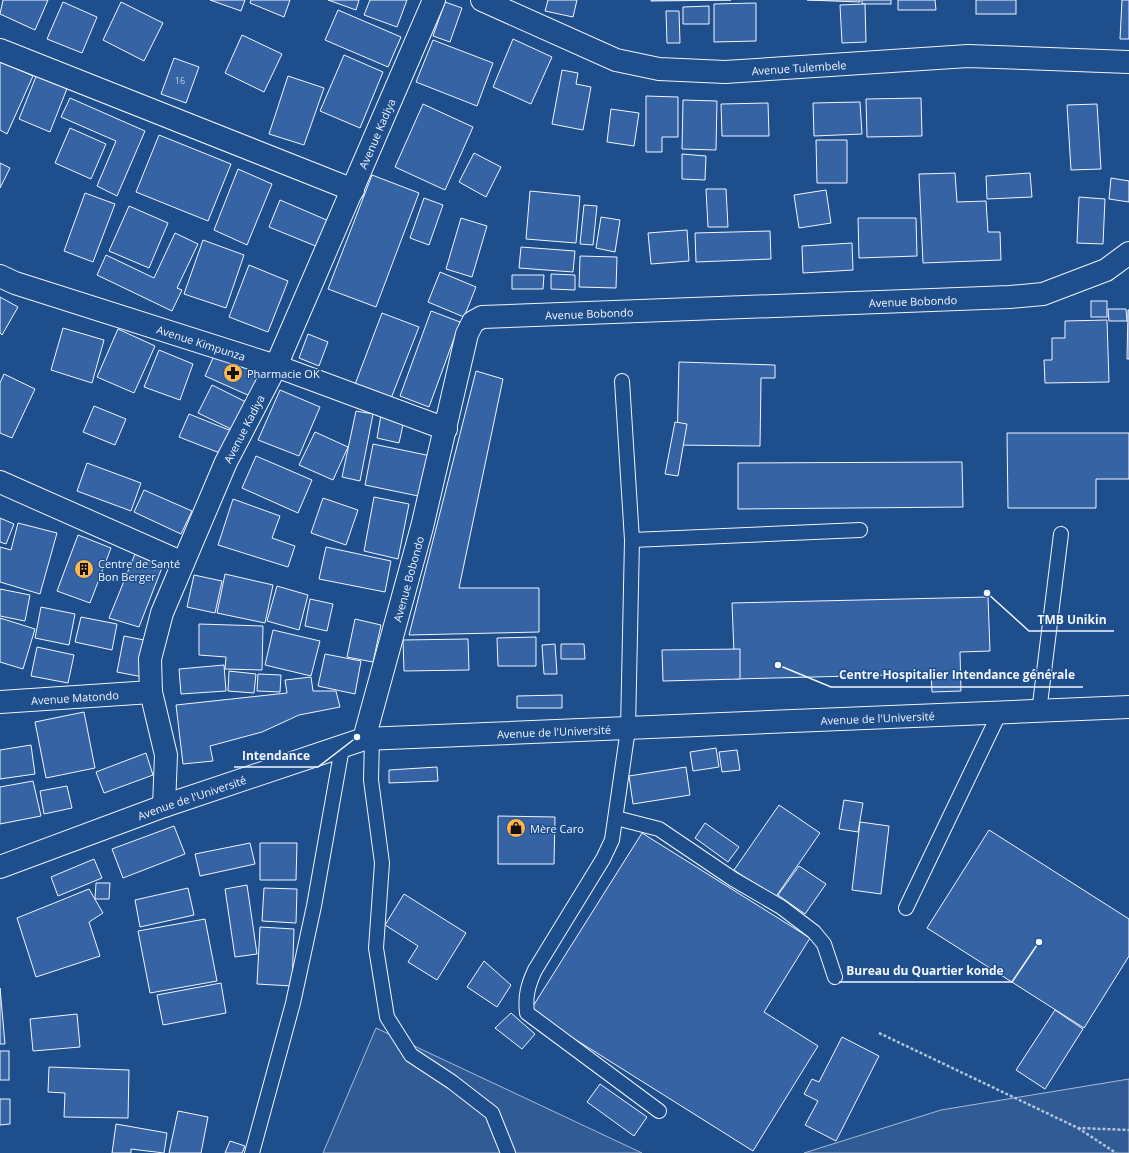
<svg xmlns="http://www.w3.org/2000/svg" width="1129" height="1153" font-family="'Open Sans',sans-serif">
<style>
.built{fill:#305b95;stroke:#a8bbd7}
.building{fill:#3563a3;stroke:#f2f6ff}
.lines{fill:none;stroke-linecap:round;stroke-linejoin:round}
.service-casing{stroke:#f2f6ff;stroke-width:16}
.minor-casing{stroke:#f2f6ff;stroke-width:24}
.tertiary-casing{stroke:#f2f6ff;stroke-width:24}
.path{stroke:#b3c4dc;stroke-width:2.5;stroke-dasharray:3 2;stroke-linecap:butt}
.service{stroke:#1f4e8c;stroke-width:14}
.minor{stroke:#1f4e8c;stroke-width:22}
.tertiary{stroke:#1f4e8c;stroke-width:22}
.labels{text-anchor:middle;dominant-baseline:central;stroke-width:3;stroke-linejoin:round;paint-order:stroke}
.number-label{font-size:9px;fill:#c3d1e8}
.street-label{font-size:11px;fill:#f2f6ff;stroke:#1f4e8c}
.poi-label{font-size:11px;fill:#f2f6ff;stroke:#1f4e8c;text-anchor:start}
.leader{fill:none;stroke:#f2f6ff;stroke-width:1.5}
.callout-dot{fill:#f2f6ff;stroke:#1f4e8c;stroke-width:1.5}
.callout-label{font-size:12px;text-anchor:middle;font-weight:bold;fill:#f2f6ff;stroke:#1f4e8c;stroke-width:3;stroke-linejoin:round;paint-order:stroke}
</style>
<rect width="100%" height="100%" fill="#1f4e8c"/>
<!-- built -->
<g class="built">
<path d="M376,1028L642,1153H323Z"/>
<path d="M1129,1079V1153H804L941,1110Z"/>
</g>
<!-- building -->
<g class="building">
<path d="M3,0H48L35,30L0,14Z"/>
<path d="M210,0H245L241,11Z"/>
<path d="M251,0H290L284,17L250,3Z"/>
<path d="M328,0H359L356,10Z"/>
<path d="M370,0H407L397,27L364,15Z"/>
<path d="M548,0H577L573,17L545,11Z"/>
<path d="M651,0H731L651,1Z"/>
<path d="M807,0H860V2Z"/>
<rect x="862" y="0" width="29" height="4"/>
<path d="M898,0H935L936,10H898Z"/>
<rect x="976" y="0" width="40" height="14"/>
<path d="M1122,0H1129V39H1120Z"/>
<path d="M63,2L97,17L82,53L47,39Z"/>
<path d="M121,2L163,23L144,61L103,40Z"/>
<path d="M445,2L462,8L450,42L433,36Z"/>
<path d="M756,3V41L714,42V4Z"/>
<path d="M865,4L866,42L842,43L840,5Z"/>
<path d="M709,6V24H683V7Z"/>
<path d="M338,10L401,37L388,67L325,40Z"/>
<path d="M666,11H679L680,43H667Z"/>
<path d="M242,35L282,54L264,92L225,73Z"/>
<path d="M513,39L552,57L531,104L493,87Z"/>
<path d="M433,40L493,63L477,106L416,82Z"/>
<path d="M344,55L383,72L360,128L320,111Z"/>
<path d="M174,58L199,67L186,103L161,94Z"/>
<path d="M0,61L33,76L7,134L0,130Z"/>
<path d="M562,70L578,73L576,84L591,87L583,130L552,124Z"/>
<path d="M37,74L68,86L50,132L19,119Z"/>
<path d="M288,76L324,88L304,145L269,134Z"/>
<path d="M646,96L678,97V137H662V152H646Z"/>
<path d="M70,98L145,131L117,196L97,186L116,141L61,117Z"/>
<path d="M921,98L922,136L867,137L866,99Z"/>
<path d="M683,100L717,101L716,150L682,149Z"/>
<path d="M860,102L862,134L814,136L813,103Z"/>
<path d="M768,103L769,136H722L721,104Z"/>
<path d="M423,104L473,127L445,190L395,167Z"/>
<path d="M1097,104L1101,169L1071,170L1067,105Z"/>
<path d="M611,109L639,113L634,146L607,142Z"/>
<path d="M70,128L106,144L91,179L55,163Z"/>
<path d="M159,135L231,164L208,221L136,192Z"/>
<path d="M816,140H847V183H817Z"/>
<path d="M474,153L501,167L486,197L459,182Z"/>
<path d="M682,154L706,156L705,180L682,179Z"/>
<path d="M0,163L10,168L0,188Z"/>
<path d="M238,169L272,184L247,245L214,230Z"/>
<path d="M955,173L957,202L986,201L988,232H1000L1001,260L923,263L919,174Z"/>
<path d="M1030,173L1032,197L987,199L986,176Z"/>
<path d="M372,175L419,193L376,307L328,289Z"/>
<path d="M1111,178L1129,181V202L1109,199Z"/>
<path d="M706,189H726L728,227H708Z"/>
<path d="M826,190L831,223L799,228L794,195Z"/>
<path d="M530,191L580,196L576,243L526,239Z"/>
<path d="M85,193L115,204L93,262L64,251Z"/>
<path d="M1079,197L1105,199L1103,244L1077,243Z"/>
<path d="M424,198L443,205L429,245L410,238Z"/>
<path d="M280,200L329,221L318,247L269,227Z"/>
<path d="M584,205L597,206L593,245L580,244Z"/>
<path d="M129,206L168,223L149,268L109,251Z"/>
<path d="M601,217L620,220L615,252L596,248Z"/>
<path d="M461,218L487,226L472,277L446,269Z"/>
<path d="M858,218H916L917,256L859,258Z"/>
<path d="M687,230L689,261L651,264L648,233Z"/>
<path d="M770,231L771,259L696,262L695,233Z"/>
<path d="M175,233L198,244L177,288L182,290L172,311L97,275L106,255L154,278Z"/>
<path d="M203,240L244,255L226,308L184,294Z"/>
<path d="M852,243L853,270L803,273L802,246Z"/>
<path d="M521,247L575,251L573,272L519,268Z"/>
<path d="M580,256L617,257L616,288L579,287Z"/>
<path d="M249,265L288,281L268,332L229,317Z"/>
<path d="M440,272L476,287L464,317L428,302Z"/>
<path d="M551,274L575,275V290L551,289Z"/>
<path d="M512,275H544L543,289H512Z"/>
<path d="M0,297L18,307L2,335L0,333Z"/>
<rect x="1091" y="301" width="16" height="16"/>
<path d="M1108,309H1126L1127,321H1109Z"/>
<path d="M1128,310H1129V359H1127Z"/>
<path d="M431,311L460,322L429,407L400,396Z"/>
<path d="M382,313L419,327L390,401L354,387Z"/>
<path d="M1107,320L1109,382L1045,383L1044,360H1052V338H1065V321Z"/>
<path d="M63,328L104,340L92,383L51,370Z"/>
<path d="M118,329L155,346L134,393L97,377Z"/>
<path d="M308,334L328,342L319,366L299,358Z"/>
<path d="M217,349L262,370L250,396L205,376Z"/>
<path d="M159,350L193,364L180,400L144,387Z"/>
<path d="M679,362L775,365V378H761L760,446L677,445Z"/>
<path d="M476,371L503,379L459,588H539V632L409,635Z"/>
<path d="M4,374L35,389L12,438L0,433V383Z"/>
<path d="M212,385L246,402L233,430L198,413Z"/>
<path d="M280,390L320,407L299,456L258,440Z"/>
<path d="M94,406L126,419L115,445L83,432Z"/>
<path d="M356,411L373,414L360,481L342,477Z"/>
<path d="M189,414L234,432L225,455L179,437Z"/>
<path d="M381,415L404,420L399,443L377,438Z"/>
<path d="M675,422L687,424L678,476L665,474Z"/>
<path d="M315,432L348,447L333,480L299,465Z"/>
<path d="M1007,433H1129V479H1096V508H1008Z"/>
<path d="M373,444L431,456L423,497L365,485Z"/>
<path d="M256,456L312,480L298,513L242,488Z"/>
<path d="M962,462L963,507L738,509V463Z"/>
<path d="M87,463L141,483L131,511L77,491Z"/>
<path d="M144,490L192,511L181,534L134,512Z"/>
<path d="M374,497L409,504L398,559L364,551Z"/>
<path d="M323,498L358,510L346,545L311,533Z"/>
<path d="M233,499L280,516L272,538L295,546L288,567L218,545Z"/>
<path d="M0,518L14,524L6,544L0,542Z"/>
<path d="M18,523L57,533L40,594L0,582V547L11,550Z"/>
<path d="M78,535L111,548L90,603L57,591Z"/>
<path d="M326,547L391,561L385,592L319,579Z"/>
<path d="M135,554L163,565L139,627L109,618Z"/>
<path d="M225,574L273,585L265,623L217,613Z"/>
<path d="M194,575L222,581L215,613L187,607Z"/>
<path d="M277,586L308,595L299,630L267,621Z"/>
<path d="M0,589L30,595L25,621L0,616Z"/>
<path d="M988,597L990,651L960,652L961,691L932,692L931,674L735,679L732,603Z"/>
<path d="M310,599L333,604L327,631L305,626Z"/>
<path d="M41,607L75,614L69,645L35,638Z"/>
<path d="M81,617L117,624L112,650L75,642Z"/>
<path d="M0,618L35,629L23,669L0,662Z"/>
<path d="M355,619L381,625L373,662L347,657Z"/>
<path d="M199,624L263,626L262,670L225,669L226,657L199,655Z"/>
<path d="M273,630L320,641L311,676L265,665Z"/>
<path d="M124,636L149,641L143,677L117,672Z"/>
<path d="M536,637V666H498L497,638Z"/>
<path d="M468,639L469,670L404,671L403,640Z"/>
<path d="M555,644L557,674H544L542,645Z"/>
<path d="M561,644H584L585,659H561Z"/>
<path d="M37,647L74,655L68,683L31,676Z"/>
<path d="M740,649V679L663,681L662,650Z"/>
<path d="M325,654L361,661L355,694L318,686Z"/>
<path d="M224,665L226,691L181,694L179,669Z"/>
<path d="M229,671L256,674L254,693L228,691Z"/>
<path d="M258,674L281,675L280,692L257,691Z"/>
<path d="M311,677L313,691H336L340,707L299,715L262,732L210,746L213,761L183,764L176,705L287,693L285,680Z"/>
<path d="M562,695V708H517V696Z"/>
<path d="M84,712L95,768L46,778L35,722Z"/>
<path d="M31,745L35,774L0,779V750Z"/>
<path d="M716,748L719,767L693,771L690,752Z"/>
<path d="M737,750L740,770L722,772L719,752Z"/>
<path d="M146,753L153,775L104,793L96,772Z"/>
<path d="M437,767L438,781L389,783V770Z"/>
<path d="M686,767L690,795L633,804L629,776Z"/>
<path d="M33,781L41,816L0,824V787Z"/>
<path d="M67,786L72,808L44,814L40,791Z"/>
<path d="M844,800L863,803L858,832L839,829Z"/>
<path d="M779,805L820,833L775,898L734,870Z"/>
<path d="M498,816L555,817L554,864H498Z"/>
<path d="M860,822L889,826L881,894L852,890Z"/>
<path d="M705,823L739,847L728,862L695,838Z"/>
<path d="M174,826L185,854L123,878L112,849Z"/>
<path d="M989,830L1129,919V956L1084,1028L927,928Z"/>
<path d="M642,833L810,938L764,1012L818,1046L753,1151L530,1011Z"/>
<path d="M250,843L255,864L200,876L195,854Z"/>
<path d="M260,843H297L296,880H260Z"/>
<path d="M94,859L102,878L58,896L51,877Z"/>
<path d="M799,866L826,884L805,914L778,895Z"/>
<path d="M96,883H110L109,899H95Z"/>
<path d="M247,885L257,954L235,957L225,889Z"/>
<path d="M188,888L194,915L140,927L135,900Z"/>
<path d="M264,888L297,889L296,923L262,921Z"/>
<path d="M89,889L103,913L89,922L100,956L36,977L17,918Z"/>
<path d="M404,894L466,933L437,980L408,962L418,946L385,925Z"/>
<path d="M205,919L217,981L150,993L138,931Z"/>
<path d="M260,927L294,929L292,986L257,984Z"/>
<path d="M484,961L511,985L497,1007L467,987Z"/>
<path d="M221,983L226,1013L163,1025L157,995Z"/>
<path d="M0,988L5,1044H0Z"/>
<path d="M1055,1010L1083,1029L1045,1089L1016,1070Z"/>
<path d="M511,1013L535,1034L522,1049L495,1028Z"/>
<path d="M77,1014L80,1047L33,1051L30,1019Z"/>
<path d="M842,1037L879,1056L836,1141L805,1125L818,1101L804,1094L812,1079L819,1082Z"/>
<rect x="0" y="1051" width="9" height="29"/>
<path d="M49,1067L129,1070L128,1118L64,1117L65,1093L48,1092Z"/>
<path d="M600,1084L647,1117L634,1136L587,1102Z"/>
<path d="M0,1099H10V1124L0,1125Z"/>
<path d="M178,1111L208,1117L201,1153H169Z"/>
<path d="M116,1124L167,1133L164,1153L131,1149V1153H112Z"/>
<path d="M230,1141L245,1146L242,1153H225Z"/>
</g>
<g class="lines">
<!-- service casing -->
<g class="service-casing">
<g id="service">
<path d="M622,381L632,540L628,729L612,840L603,859L535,970C528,985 525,996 527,1013L659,1111"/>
<path d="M632,540L860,530"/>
<path d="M1039,712L1061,534"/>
<path d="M372,739L371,780L382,863L376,948L387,1017L411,1055L452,1082L492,1113L508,1153"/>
<path d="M616,818L659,829L733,879L781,907L814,932L824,944L835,977"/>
<path d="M906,908L999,714"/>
<path d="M252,1153L293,1003L314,906L342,748"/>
</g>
</g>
<!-- minor casing -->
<g class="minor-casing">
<g id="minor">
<path id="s1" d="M482,0L616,60L659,69L725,72L968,56L1129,62"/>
<path d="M0,50L353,190"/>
<path id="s2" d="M0,276L15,283L276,366L446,429"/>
<path d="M0,482L183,563"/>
<path id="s3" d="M0,702L151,692"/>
<path id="s4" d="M364,739L422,527L467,334L473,322L482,317L1010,297L1043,294L1106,270L1129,253"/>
<path id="s5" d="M164,806L166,755L151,692L150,659L162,613L226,462L276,366L434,0"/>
</g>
</g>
<!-- tertiary casing -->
<g class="tertiary-casing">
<g id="tertiary">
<path id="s6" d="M0,867L164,806L364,739L1129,707"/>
</g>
</g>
<!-- path -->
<g class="path">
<path d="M879,1033L1078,1128L1129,1130"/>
<path d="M1078,1128L1116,1153"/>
</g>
<!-- service -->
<use href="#service" class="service"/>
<!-- minor -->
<use href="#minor" class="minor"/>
<!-- tertiary -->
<use href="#tertiary" class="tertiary"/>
</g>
<!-- icons -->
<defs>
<g id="pharmacy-disc" transform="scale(1)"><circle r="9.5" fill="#ffb74d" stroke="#1f4e8c"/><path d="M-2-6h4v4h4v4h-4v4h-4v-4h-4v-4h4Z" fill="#111"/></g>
<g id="building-disc" transform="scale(1)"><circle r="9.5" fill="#ffb74d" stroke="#1f4e8c"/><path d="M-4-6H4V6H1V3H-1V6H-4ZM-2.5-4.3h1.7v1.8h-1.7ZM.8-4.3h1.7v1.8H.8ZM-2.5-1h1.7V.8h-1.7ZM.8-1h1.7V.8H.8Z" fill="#111"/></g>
<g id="shop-disc" transform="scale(1)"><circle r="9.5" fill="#ffb74d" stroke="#1f4e8c"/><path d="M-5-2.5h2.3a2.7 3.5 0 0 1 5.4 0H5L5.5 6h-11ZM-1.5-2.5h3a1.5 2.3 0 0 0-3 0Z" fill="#111"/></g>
</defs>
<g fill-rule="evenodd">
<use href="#pharmacy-disc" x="233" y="373"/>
<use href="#building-disc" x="84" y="569"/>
<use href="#shop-disc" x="516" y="828"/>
</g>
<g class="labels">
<!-- number labels -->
<g class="number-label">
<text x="180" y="80">16</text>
</g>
<!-- street labels -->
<g class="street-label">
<text stroke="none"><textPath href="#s1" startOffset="331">Avenue Tulembele</textPath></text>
<text stroke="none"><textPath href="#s5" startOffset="722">Avenue Kadiya</textPath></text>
<text stroke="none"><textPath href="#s4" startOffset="873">Avenue Bobondo</textPath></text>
<text stroke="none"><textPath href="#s4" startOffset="549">Avenue Bobondo</textPath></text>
<text stroke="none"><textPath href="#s2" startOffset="212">Avenue Kimpunza</textPath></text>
<text stroke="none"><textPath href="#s5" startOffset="398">Avenue Kadiya</textPath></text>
<text stroke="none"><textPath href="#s4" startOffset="166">Avenue Bobondo</textPath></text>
<text stroke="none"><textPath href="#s3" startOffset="75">Avenue Matondo</textPath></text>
<text stroke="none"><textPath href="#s6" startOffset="900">Avenue de l'Université</textPath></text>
<text stroke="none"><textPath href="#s6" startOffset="576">Avenue de l'Université</textPath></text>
<text stroke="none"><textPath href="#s6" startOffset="204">Avenue de l'Université</textPath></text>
</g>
<!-- poi labels -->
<g class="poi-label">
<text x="247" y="373">Pharmacie OK</text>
<text x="98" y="563">Centre de Santé<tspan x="98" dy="13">Bon Berger</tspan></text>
<text x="530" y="828">Mère Caro</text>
</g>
</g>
<!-- callouts -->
<path class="leader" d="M987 593L1029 631H1114M778 665L831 687H1083M357 737L318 767H234M1039 942L1012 982H839"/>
<g class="callout-dot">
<circle cx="987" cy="593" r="4"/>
<circle cx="778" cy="665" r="4"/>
<circle cx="357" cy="737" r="4"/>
<circle cx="1039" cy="942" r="4"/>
</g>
<g class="callout-label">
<text x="1072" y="624">TMB Unikin</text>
<text x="957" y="679">Centre Hospitalier Intendance générale</text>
<text x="276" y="760">Intendance</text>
<text x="925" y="975">Bureau du Quartier konde</text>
</g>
</svg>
